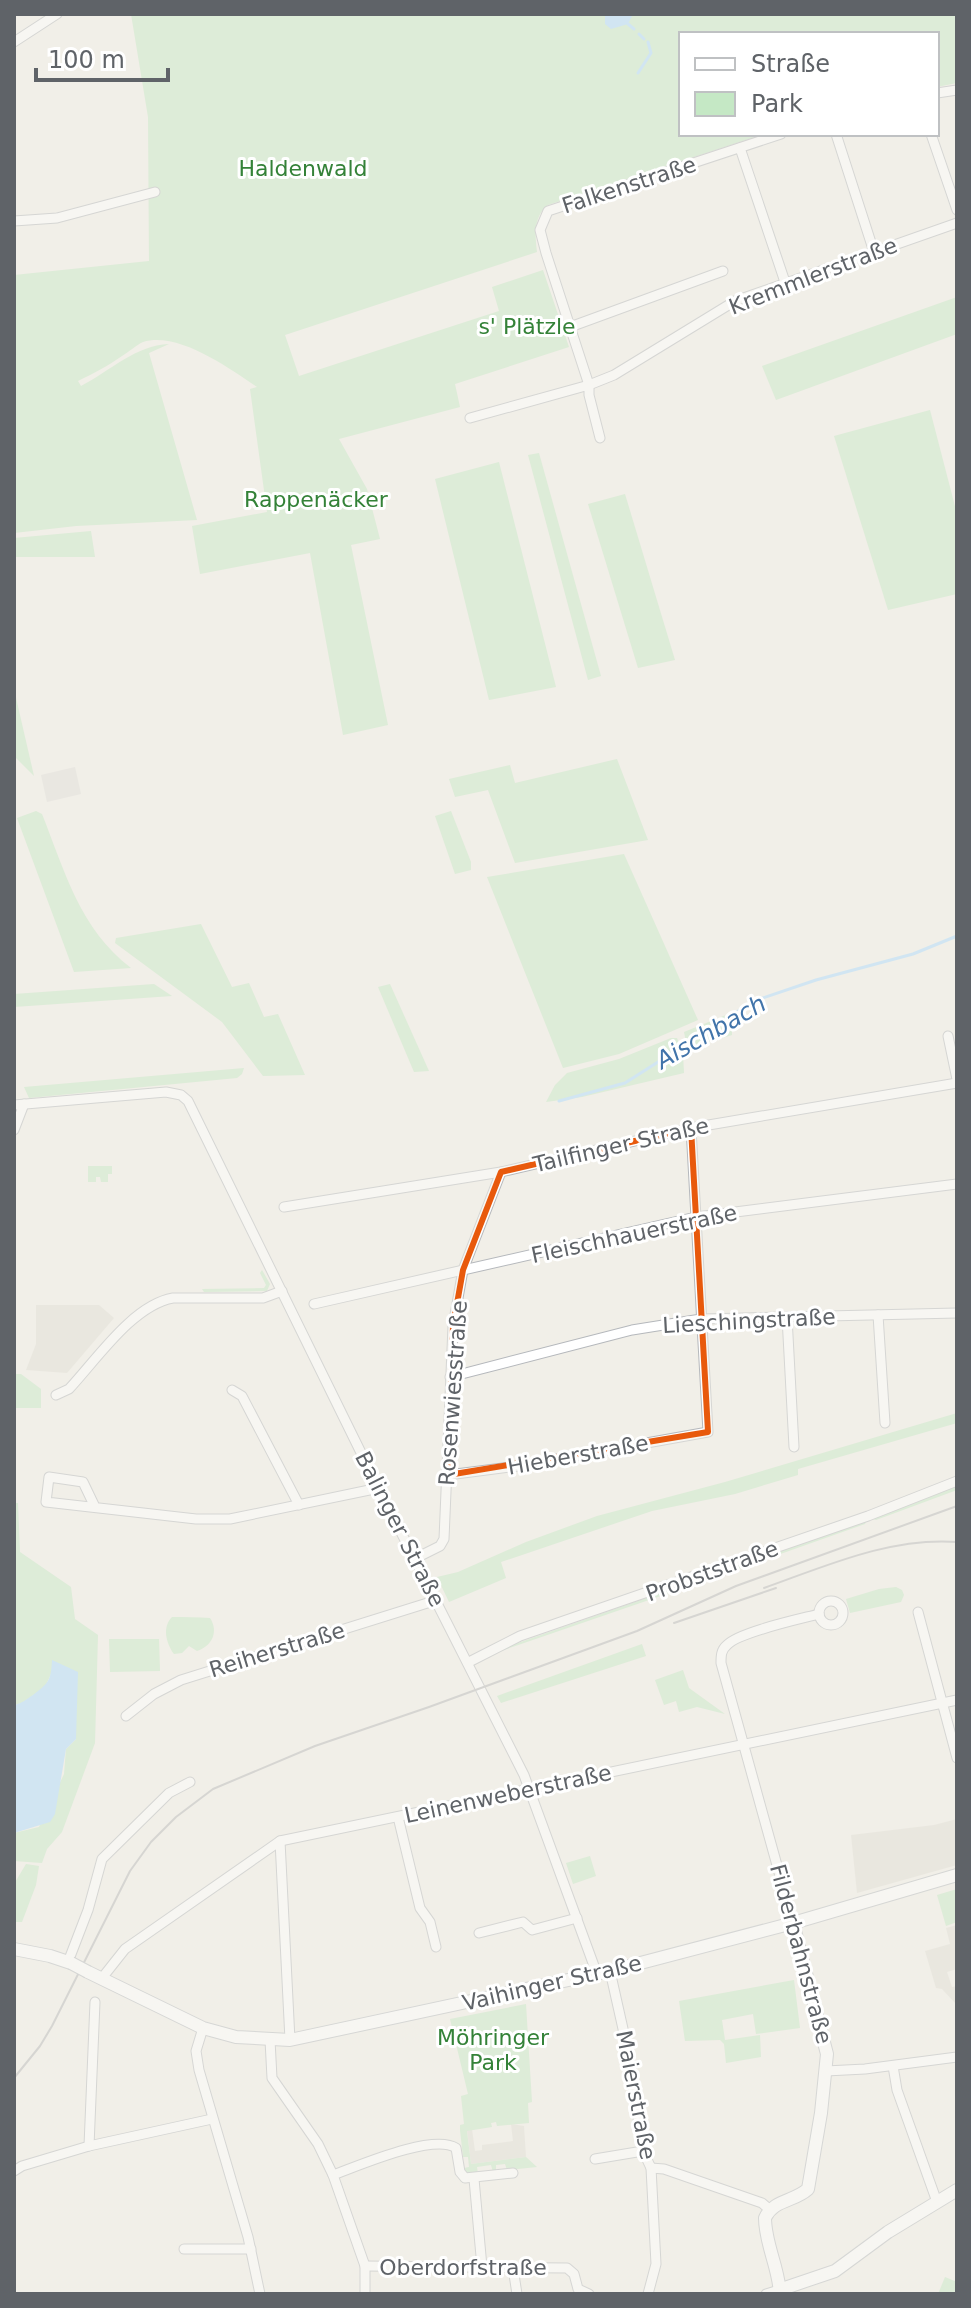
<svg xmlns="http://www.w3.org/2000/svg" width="971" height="2308" font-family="'DejaVu Sans',sans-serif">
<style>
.industrial{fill:#e0deda}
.education{fill:#e1ded6}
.green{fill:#c5e8c5}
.water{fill:#aadaff}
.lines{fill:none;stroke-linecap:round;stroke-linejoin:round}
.stream{stroke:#aadaff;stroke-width:3}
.minor-casing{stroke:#b5b8bc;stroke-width:11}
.secondary-casing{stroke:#b6babf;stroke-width:14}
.minor{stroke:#fff;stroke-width:9}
.secondary{stroke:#fff;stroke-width:12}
.tram{stroke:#b6b7b8;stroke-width:2}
.secondary-bridge-casing{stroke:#b6babf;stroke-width:14;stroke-linecap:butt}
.secondary-bridge{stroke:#fff;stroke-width:12}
.marked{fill:none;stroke:#e8590c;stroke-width:6;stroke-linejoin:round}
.labels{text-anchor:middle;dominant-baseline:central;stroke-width:6;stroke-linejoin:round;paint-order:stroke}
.park-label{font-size:22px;fill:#348238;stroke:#fff}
.street-label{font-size:22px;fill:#5f6368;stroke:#fff}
.water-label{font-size:24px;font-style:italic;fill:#4174aa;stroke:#fff}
</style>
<rect width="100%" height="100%" fill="#f1efe8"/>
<!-- industrial -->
<path class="industrial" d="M75,767L81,794L47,802L41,775Z"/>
<!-- education -->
<g class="education">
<path d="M36,1305H99L114,1318L67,1373L26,1370L36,1344Z"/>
<path d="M957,1819V1865L857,1893L851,1835L934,1825Z"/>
<path d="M957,1925V1969L947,1972L952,1987L957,1986L956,2004L942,1989L936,1988L925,1951L950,1944L946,1928Z"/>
<path d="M511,2124L524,2126L526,2157L471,2164L467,2130L472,2129L475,2151L482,2150V2145L513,2141Z"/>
</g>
<!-- green -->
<g class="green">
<path d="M131,14H957V83L937,87V34H681V134H764L548,205C533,217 535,235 537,252L285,335L299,376L499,311L492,287L543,270L569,347L455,384L460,407L339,439L367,489L380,539L351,545L388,725L343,735L310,553L200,574L192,526L267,512L250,389L257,387C229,368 178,331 143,342C136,345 129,352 122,356C108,366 94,373 78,381L81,386C110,371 136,345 169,344L149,353L197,520L76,526L14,533V275L149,261L148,117Z"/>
<path d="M957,297V334L776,400L762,366Z"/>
<path d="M930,410L957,514V594L888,610L834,436Z"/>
<path d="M539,453L601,676L588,680L528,455Z"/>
<path d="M499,462L556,687L489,700L435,479Z"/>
<path d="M625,494L675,660L638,668L588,504Z"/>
<path d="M91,531L95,557H14V538Z"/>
<path d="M14,689L34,776L14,756Z"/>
<path d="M617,759L648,840L515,863L488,790L455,797L449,779L510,765L515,783Z"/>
<path d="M36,811L42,814C65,872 80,929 131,968L74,972L17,818Z"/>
<path d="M451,811L471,862V870L455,874L435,816Z"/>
<path d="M624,854L698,1020L619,1054L563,1068L487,877Z"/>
<path d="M201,924L232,987L249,983L264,1017L278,1014L305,1075L263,1076L222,1022L115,943L116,938Z"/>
<path d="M154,984L172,996L14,1007V994Z"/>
<path d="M390,984L429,1071L414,1072L378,987Z"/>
<path d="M726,1015L732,1018V1035L688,1049L687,1047L684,1032Z"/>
<path d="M671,1038H677L683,1054L684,1073L582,1097L546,1102L555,1085L567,1073L619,1059Z"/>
<path d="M244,1068L242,1074L237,1078L29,1098L24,1087Z"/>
<path d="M88,1166H112V1174H108V1182H101L100,1177H96V1182H88Z"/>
<path d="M262,1270L270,1284L267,1291L204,1292L202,1289L264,1288L266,1285L260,1273Z"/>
<path d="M14,1374H21L41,1389V1408H14Z"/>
<path d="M957,1413V1423L798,1469V1475L735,1494L652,1511L501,1562L506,1578L449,1602L437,1577L458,1572L526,1542L597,1516L725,1482Z"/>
<path d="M957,1486V1490L876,1520L873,1519Z"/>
<path d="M14,1503H18L20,1552L71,1587L75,1619L98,1635L95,1743L62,1832L47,1849L42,1863L14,1861V1833L39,1827L64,1774L66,1749L76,1739L51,1674L45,1687L22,1703L14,1705Z"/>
<path d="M867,1520L865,1524L730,1572L726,1570Z"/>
<path d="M896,1587L902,1590L904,1595L901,1602L850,1613L846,1599L879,1589Z"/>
<path d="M675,1588L678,1590L501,1651L512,1645Z"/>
<path d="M172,1617C184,1617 197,1617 210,1618C219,1632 212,1646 197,1651L189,1646L182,1653L174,1654C166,1643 162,1627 172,1617Z"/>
<path d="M109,1639H159L160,1671L110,1672Z"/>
<path d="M642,1644L646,1656L501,1703L497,1696Z"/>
<path d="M683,1670L689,1688L725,1714L697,1707L679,1712L676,1701L664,1705L655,1680Z"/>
<path d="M590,1856L596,1876L573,1884L566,1863Z"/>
<path d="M26,1864L39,1866L36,1885L22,1922H14V1884Z"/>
<path d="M957,1889V1922L946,1926L937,1895Z"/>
<path d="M794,1980L800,2028L756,2034L753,2014L722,2020L725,2040L760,2035L761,2057L726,2063L724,2044L720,2040L685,2041L679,2001Z"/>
<path d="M526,2004L532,2102L528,2103L529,2123L497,2126L496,2122L491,2123L492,2127L467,2131L471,2164L526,2157L537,2167L507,2170L505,2164L496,2165V2172H493L491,2165L477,2167L478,2174L466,2173L464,2168L469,2167L468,2157H463L460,2130V2125L464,2124L461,2096L468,2094L450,2019Z"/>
<path d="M945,2277L957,2282V2294H938Z"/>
</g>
<!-- water -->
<g class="water">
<path d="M605,14H633L628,24L611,29L605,24Z"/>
<path d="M52,1660L78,1672L76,1739L66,1749L55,1814L50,1822L14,1833V1705C23,1703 25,1700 33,1695C49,1683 51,1680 52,1660Z"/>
</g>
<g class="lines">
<!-- stream -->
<g class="stream">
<path d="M628,24L634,29"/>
<path d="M639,34L644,39"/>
<path d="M638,73L651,53L648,42"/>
<path d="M559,1101L625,1083L754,1001L816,980L913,954L957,936"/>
</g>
<!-- minor casing -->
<g class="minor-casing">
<g id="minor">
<path d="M14,42L57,14"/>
<path d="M937,93L957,90"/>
<path d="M781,134L548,211L540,230L546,253L589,385L614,375L735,301L957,223"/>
<path d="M836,134L874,252"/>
<path d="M931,134L957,210"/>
<path d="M740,148L785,282"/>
<path d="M14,221L57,218L155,192"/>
<path d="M570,327L723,271"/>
<path d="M470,418L589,385V395L600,438"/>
<path d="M948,1036L957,1079"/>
<path d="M14,1105L166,1092L181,1095L188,1101L370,1471L524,1775L597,1974"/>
<path d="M14,1130L24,1104"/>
<path d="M284,1207L501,1172L691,1128L957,1083"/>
<path d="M314,1304L696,1217L957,1184"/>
<path d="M878,1315L885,1423"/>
<path d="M787,1317L794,1447"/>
<path d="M450,1377L632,1330L701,1319L957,1313"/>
<path d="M232,1390L242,1396L299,1505"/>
<path d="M56,1395L69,1389C97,1359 133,1305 173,1298H263L282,1291"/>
<path d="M448,1475L518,1466L708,1432L691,1128"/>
<path d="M95,1507L83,1482L49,1477L46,1502L196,1519H230L379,1488"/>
<path d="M416,1558L440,1546L444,1539L453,1326L463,1270L501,1172"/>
<circle cx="831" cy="1613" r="12"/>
<path d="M918,1612L957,1758"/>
<path d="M469,1662L520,1636L868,1516L957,1481"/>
<path d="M126,1716L154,1694L181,1680L437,1600"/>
<path d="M398,1817L420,1908L430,1922L436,1947"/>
<path d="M280,1841L290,2040"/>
<path d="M793,1923L721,1663C721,1656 721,1650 727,1645C739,1632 800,1619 819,1614"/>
<path d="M479,1933L523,1922L532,1930L577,1918"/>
<path d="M68,1962L88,1910L102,1859L169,1793L190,1782"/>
<path d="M610,1971L628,2051L643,2151L651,2168L656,2264L648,2294"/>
<path d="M102,1978L125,1949L280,1841L957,1700"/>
<path d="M203,2028L196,2051L199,2070L248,2237L260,2294"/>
<path d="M270,2040L272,2078L318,2144L333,2175L365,2266V2294"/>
<path d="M893,2066L897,2090L937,2202"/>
<path d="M826,2071L865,2069L957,2057"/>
<path d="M89,2146L95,2002"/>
<path d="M595,2159L643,2151"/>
<path d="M651,2168L664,2169L762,2203L769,2209"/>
<path d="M14,2171L22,2166L89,2146L212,2119"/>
<path d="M333,2175C358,2166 433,2133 456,2148L460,2172L465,2178L513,2173"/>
<path d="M474,2179L482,2267"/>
<path d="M184,2249H251"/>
<path d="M365,2266L567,2268L574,2274L578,2289L589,2294"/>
<path d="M513,2268L517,2294"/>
<path d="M766,2294L779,2290"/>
</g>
</g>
<!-- secondary casing -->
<g class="secondary-casing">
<g id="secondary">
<path d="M14,1949L50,1956L71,1963"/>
<path d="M88,1972L203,2028L236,2037L290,2040L610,1971L793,1923L957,1875"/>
<path d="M779,2290L835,2271L888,2232L957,2190"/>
<path d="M780,2294C779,2268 765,2244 765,2218C774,2199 794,2202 808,2189L821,2113L827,2054L793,1923"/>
</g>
</g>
<!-- minor -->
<use href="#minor" class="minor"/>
<!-- secondary -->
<use href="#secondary" class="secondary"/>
<!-- tram -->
<g class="tram">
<path d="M764,1588C826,1566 890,1537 957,1542"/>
<path d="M674,1623L776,1588"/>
<path d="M14,2078L40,2046L52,2026L130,1871L151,1842L176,1817L213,1789L315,1746L429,1707L637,1631L736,1586L957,1506"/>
</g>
<!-- secondary-bridge casing -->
<g class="secondary-bridge-casing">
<path id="secondary-bridge" d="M71,1963L88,1972"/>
</g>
<!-- secondary-bridge -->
<use href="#secondary-bridge" class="secondary-bridge"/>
</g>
<!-- marked area -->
<path d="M0 0H971V2308H0ZM691,1128L708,1432L448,1475L453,1326L463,1270L501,1172Z" fill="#f1efe8" fill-opacity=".55" fill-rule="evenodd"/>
<path class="marked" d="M691,1128L708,1432L448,1475L453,1326L463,1270L501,1172Z"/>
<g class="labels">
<!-- park labels -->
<g class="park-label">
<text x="303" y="168">Haldenwald</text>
<text x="527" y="326">s' Plätzle</text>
<text x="316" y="499">Rappenäcker</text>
<text x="493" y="2037">Möhringer<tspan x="493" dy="25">Park</tspan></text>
</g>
<!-- street labels -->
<g class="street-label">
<text transform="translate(629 185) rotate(-18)">Falkenstraße</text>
<text transform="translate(813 276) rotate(-21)">Kremmlerstraße</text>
<text transform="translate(621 1145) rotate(-13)">Tailfinger Straße</text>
<text transform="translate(634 1234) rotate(-12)">Fleischhauerstraße</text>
<text transform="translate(749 1321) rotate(-3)">Lieschingstraße</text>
<text transform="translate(453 1393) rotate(-86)">Rosenwiesstraße</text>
<text transform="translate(578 1455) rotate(-10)">Hieberstraße</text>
<text transform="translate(400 1529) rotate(63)">Balinger Straße</text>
<text transform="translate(712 1571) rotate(-20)">Probststraße</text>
<text transform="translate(277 1650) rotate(-17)">Reiherstraße</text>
<text transform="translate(508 1794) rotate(-12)">Leinenweberstraße</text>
<text transform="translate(801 1954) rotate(75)">Filderbahnstraße</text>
<text transform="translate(552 1983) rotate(-13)">Vaihinger Straße</text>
<text transform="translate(636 2095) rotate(79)">Maierstraße</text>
<text x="463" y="2267">Oberdorfstraße</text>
</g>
<!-- water labels -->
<g class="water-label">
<text transform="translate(711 1032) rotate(-30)">Aischbach</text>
</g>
</g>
<!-- border -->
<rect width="971" height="2308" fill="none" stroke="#5f6368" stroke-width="32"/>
<!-- legend -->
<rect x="679" y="32" width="260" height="104" fill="#ffffff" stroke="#bfc1c3" stroke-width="2"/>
<rect x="695" y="58" width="40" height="12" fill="#ffffff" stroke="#bfc1c3" stroke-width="2"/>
<text x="751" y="72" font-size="24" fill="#5f6368">Straße</text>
<rect x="695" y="92" width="40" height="24" fill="#c5e8c5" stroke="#bfc1c3" stroke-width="2"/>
<text x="751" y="112" font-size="24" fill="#5f6368">Park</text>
<!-- scale -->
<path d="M36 68v12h132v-12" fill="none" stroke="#5f6368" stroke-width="4"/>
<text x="48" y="68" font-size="24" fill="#5f6368" stroke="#ffffff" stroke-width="6" paint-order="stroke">100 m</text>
</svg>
